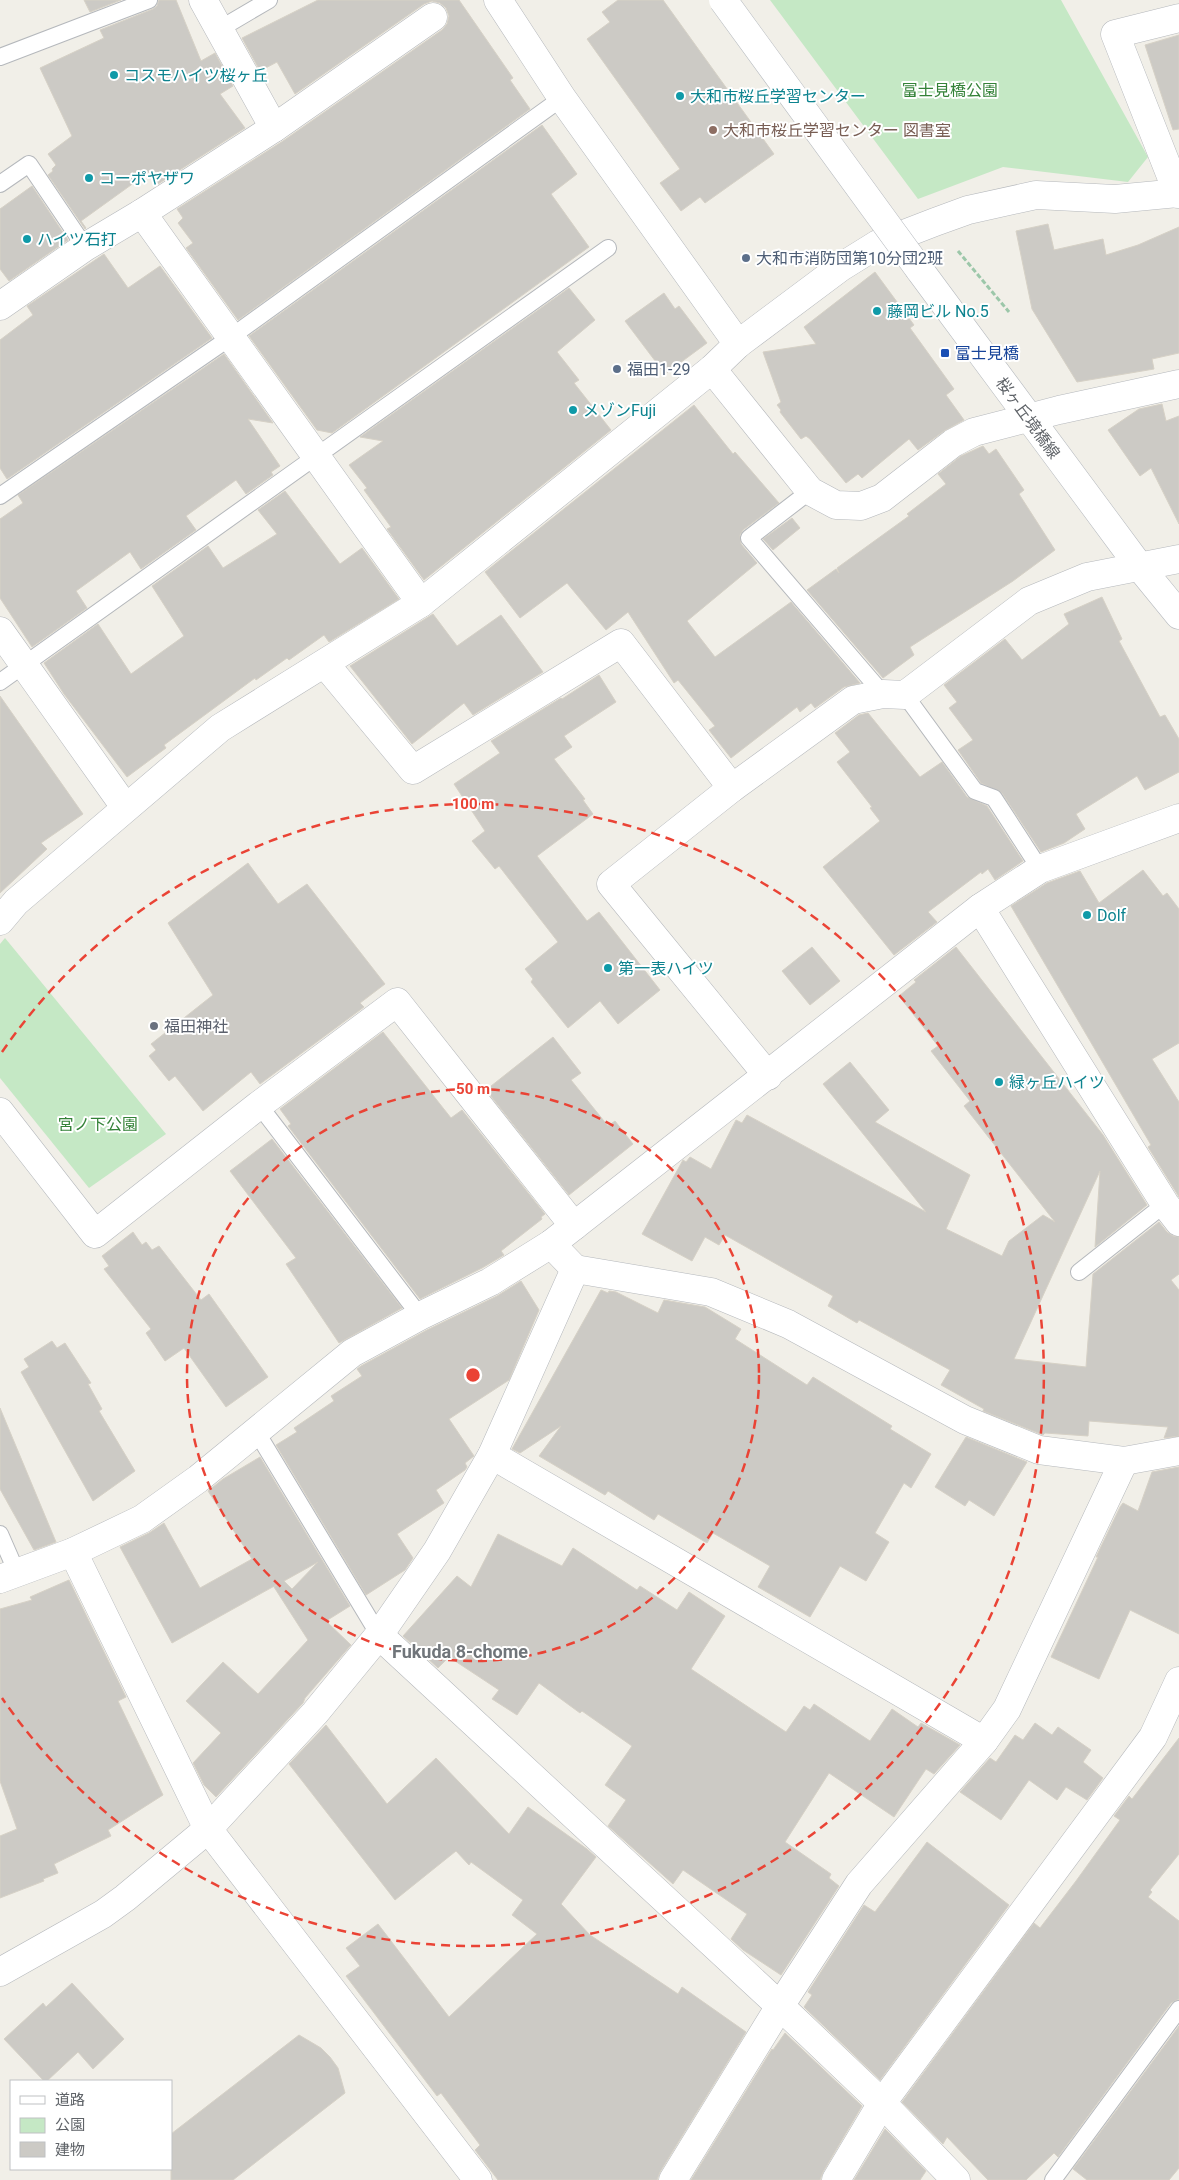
<svg xmlns="http://www.w3.org/2000/svg" width="1179" height="2180" font-family="Roboto,'Noto Sans JP',sans-serif">
<style>
.green{fill:#c5e8c5}
.building{fill:#cccac5;stroke:#d6d1c6;fill-rule:evenodd}
.lines{fill:none;stroke-linecap:round;stroke-linejoin:round}
.lane-casing{stroke:#b5b8bc;stroke-width:18}
.street-casing{stroke:#b5b8bc;stroke-width:29}
.secondary-casing{stroke:#b6babf;stroke-width:29}
.path{stroke:#9cc7a9;stroke-width:3;stroke-dasharray:5 2.5;stroke-linecap:butt}
.lane{stroke:#fff;stroke-width:16}
.street{stroke:#fff;stroke-width:28}
.secondary{stroke:#fff;stroke-width:28}
.secondary-bridge-casing{stroke:#b6babf;stroke-width:29;stroke-linecap:butt}
.secondary-bridge{stroke:#fff;stroke-width:28}
.ring{fill:none;stroke:#ea4335;stroke-width:2.5;stroke-dasharray:9 6}
.culture-dot{fill:#0f9aa8;stroke:#fff;stroke-width:2}
.education-dot{fill:#8d6e63;stroke:#fff;stroke-width:2}
.service-dot{fill:#5c6f8a;stroke:#fff;stroke-width:2}
.transit-dot{fill:#1a4fb4;stroke:#fff;stroke-width:2}
.worship-dot{fill:#6b7280;stroke:#fff;stroke-width:2}
.labels{text-anchor:middle;dominant-baseline:central;stroke-width:4;stroke-linejoin:round;paint-order:stroke}
.culture-label{font-size:16px;fill:#0d838f;stroke:#fff;text-anchor:start}
.park-label{font-size:16px;fill:#348238;stroke:#fff}
.education-label{font-size:16px;fill:#785e54;stroke:#fff;text-anchor:start}
.service-label{font-size:16px;fill:#4e5e75;stroke:#fff;text-anchor:start}
.transit-label{font-size:16px;fill:#164399;stroke:#fff;text-anchor:start}
.street-label{font-size:16px;fill:#5f6368;stroke:#fff}
.worship-label{font-size:16px;fill:#5b616d;stroke:#fff;text-anchor:start}
.neighbourhood-label{font-size:18px;font-weight:bold;fill:#70757a;stroke:#fff}
.centre{fill:#ea4335;stroke:#fff;stroke-width:2.5}
.ring-label{font-size:15px;text-anchor:middle;font-weight:bold;fill:#ea4335;stroke:#fff;stroke-width:4;stroke-linejoin:round;paint-order:stroke}
</style>
<rect width="100%" height="100%" fill="#f1efe8"/>
<!-- green -->
<g class="green">
<path d="M770,0H1061L1148,157L1128,182L1003,167L918,199Z"/>
<path d="M5,938L166,1134L89,1188L0,1078V944Z"/>
</g>
<!-- building -->
<g class="building">
<path d="M84,0H121L90,12Z"/>
<path d="M159,0H176L201,61L215,53L233,86L220,94L245,128L158,184L149,172L81,221L86,228L85,229L48,175L53,171L52,169L56,165L48,154L72,136L40,68L104,38L100,30L153,9L157,6Z"/>
<path d="M318,0H459L513,78L510,80L530,109L238,320L186,248L193,243L178,223L183,218L177,209L283,141L442,30L447,24L449,16L446,8L440,3L432,1L424,4L295,94L277,62L260,71L242,38Z"/>
<path d="M618,0H663L774,154L705,203L700,197L681,211L660,183L680,169L587,39L610,22L602,12Z"/>
<path d="M1179,35V129L1173,130L1145,45Z"/>
<path d="M542,125L577,174L551,194L589,247L332,433L317,430L249,336Z"/>
<path d="M32,186L68,240L9,281L0,269V209Z"/>
<path d="M1048,224L1054,250L1103,239L1106,255L1138,245L1179,227V353L1152,359L1154,369L1077,382L1032,309L1016,231Z"/>
<path d="M104,254L128,288L160,266L212,338L7,479L0,468V340L33,315L27,306Z"/>
<path d="M875,272L914,325L910,328L954,389L946,395L964,420L944,431L918,450L909,439L862,478L858,474L846,483L810,439L806,436L801,439L780,412L781,410L777,405L781,402L763,352L816,344L804,327Z"/>
<path d="M569,288L595,320L557,352L579,380L574,383L611,430L424,580L387,529L391,527L364,490L367,488L349,465L383,441L360,437Z"/>
<path d="M664,293L675,309L679,306L707,343L665,374L625,321Z"/>
<path d="M224,354L273,423L248,419L280,466L271,472L273,475L246,494L236,480L186,516L196,530L141,569L130,552L76,591L87,608L32,647L0,598V519L23,503L18,495Z"/>
<path d="M1162,404L1166,421L1179,416V524L1151,468L1140,476L1108,430L1139,409Z"/>
<path d="M694,405L733,454L735,452L779,503L743,530L740,535L741,544L757,563L687,621L715,657L791,602L860,683L844,687L815,708L811,703L800,712L797,707L731,758L709,730L715,726L678,680L674,683L628,612L606,630L567,583L520,618L485,572Z"/>
<path d="M983,446L989,454L996,449L1024,490L1019,494L1055,550L1013,581L910,647L914,655L883,678L807,590L836,569L839,573L837,568L909,516L907,514L946,484L938,474L961,456Z"/>
<path d="M285,491L340,564L362,548L399,599L329,642L324,635L289,660L287,658L256,680L255,678L164,745L166,748L127,777L64,694L44,663L98,624L131,674L184,636L152,586L208,546L223,568L277,534L258,510Z"/>
<path d="M792,518L800,528L773,550L763,539Z"/>
<path d="M1102,597L1122,639L1119,641L1160,717L1165,715L1179,739V772L1145,790L1137,776L1076,814L1085,829L1064,843L1041,852L1002,793L981,783L958,750L973,740L949,708L957,702L944,685L1005,639L1022,660L1069,624L1064,614Z"/>
<path d="M433,614L457,646L501,615L543,672L473,715L464,703L412,744L350,666Z"/>
<path d="M599,675L616,702L564,736L572,747L554,759L585,799L583,800L593,814L537,856L587,921L599,912L660,990L618,1024L600,1001L568,1028L531,982L533,979L525,969L558,942L499,866L495,869L472,841L485,831L454,784L500,753L491,741L561,698L562,699Z"/>
<path d="M0,696L83,814L41,843L47,849L0,893Z"/>
<path d="M868,713L920,777L942,762L967,797L987,806L1023,861L995,880L988,869L982,874L981,872L928,912L937,922L894,955L823,867L880,821L870,808L872,807L837,762L850,752L835,733L859,715Z"/>
<path d="M248,863L278,904L307,884L385,984L360,1003L364,1007L260,1084L251,1072L203,1111L175,1076L169,1081L149,1056L156,1050L151,1044L213,995L168,923Z"/>
<path d="M1143,870L1163,896L1167,893L1179,909V1043L1152,1059L1179,1102V1197L1148,1147L1151,1145L1011,906L1047,883L1080,871L1099,903Z"/>
<path d="M812,947L840,981L810,1005L782,971Z"/>
<path d="M956,947L1103,1135L1147,1205L1095,1247L1100,1171L1014,1359L1086,1367L1093,1274L1159,1222L1167,1232L1173,1236L1179,1237V1274L1171,1280L1179,1290V1436L1164,1438L1168,1427L1089,1421L1088,1436L1045,1433L1043,1435L983,1411L984,1409L941,1385L950,1370L859,1320L857,1323L828,1306L833,1296L725,1235L719,1245L705,1237L692,1261L642,1234L683,1160L686,1162L690,1157L711,1169L736,1120L742,1123L747,1115L926,1212L823,1084L850,1062L889,1110L875,1122L970,1175L946,1229L1002,1256L1009,1241L1043,1215L1055,1222L964,1106L970,1101L931,1051L938,1046L899,996L916,982L914,980Z"/>
<path d="M383,1032L451,1118L462,1110L545,1214L541,1217L542,1219L501,1251L504,1255L482,1268L420,1299L288,1126L291,1124L280,1109Z"/>
<path d="M553,1037L581,1073L571,1080L608,1126L615,1121L633,1144L569,1195L486,1090Z"/>
<path d="M272,1139L402,1308L339,1343L286,1264L296,1258L230,1171Z"/>
<path d="M133,1232L142,1245L146,1242L152,1250L159,1246L201,1300L209,1294L268,1377L226,1407L184,1348L165,1361L146,1333L151,1329L104,1269L109,1266L102,1256Z"/>
<path d="M521,1281L539,1310L509,1380L449,1419L474,1456L465,1463L467,1467L465,1470L436,1490L444,1503L397,1534L413,1558L405,1570L366,1595L276,1445L297,1432L294,1428L334,1401L331,1396L362,1376L357,1369L361,1366L427,1330L497,1296Z"/>
<path d="M601,1290L608,1293L609,1291L616,1292L658,1313L664,1300L705,1307L741,1329L735,1339L807,1385L813,1377L892,1426L890,1429L931,1454L911,1488L904,1483L875,1533L889,1542L866,1581L840,1566L810,1617L758,1587L770,1566L713,1533L707,1543L658,1514L654,1520L608,1491L605,1495L539,1456L561,1426L520,1453L512,1449Z"/>
<path d="M52,1341L57,1348L65,1343L91,1383L88,1384L102,1409L99,1411L135,1471L93,1501L21,1372L29,1367L24,1359Z"/>
<path d="M0,1408L56,1542L34,1550L0,1489Z"/>
<path d="M966,1437L1027,1462L994,1516L969,1500L965,1506L935,1487Z"/>
<path d="M260,1457L350,1606L326,1621L351,1645L305,1698L303,1703L216,1797L204,1785L193,1763L221,1733L186,1701L223,1662L258,1694L308,1640L274,1587L278,1584L172,1643L120,1547L149,1533L164,1523L200,1588L252,1559L208,1491L223,1479ZM318,1562L292,1589L284,1581Z"/>
<path d="M1179,1467V1634L1130,1610L1099,1679L1051,1657L1098,1557H1096L1120,1507L1123,1503L1138,1511L1152,1472Z"/>
<path d="M498,1534L562,1566L573,1548L637,1590L640,1586L677,1610L689,1592L725,1616L691,1669L786,1732L804,1706L810,1710L814,1704L870,1741L892,1709L918,1727L921,1723L960,1745L934,1774L926,1769L894,1817L829,1773L785,1842L831,1874L829,1878L839,1886L781,1975L743,1950L731,1939L747,1914L683,1870L673,1884L608,1826L626,1800L605,1785L632,1746L582,1711L580,1713L539,1683L517,1715L492,1699L499,1690L449,1657L438,1668L403,1636L457,1576L471,1587Z"/>
<path d="M69,1580L126,1697L118,1701L163,1795L108,1830L111,1836L54,1864L58,1873L43,1879L44,1881L0,1898V1836L17,1829L0,1781V1609L32,1600L30,1597Z"/>
<path d="M1035,1723L1052,1735L1058,1727L1091,1750L1083,1762L1103,1778L1087,1800L1066,1787L1057,1800L1029,1780L1001,1820L960,1792L990,1758L996,1762L1015,1735L1023,1740Z"/>
<path d="M326,1725L387,1804L436,1758L509,1834L528,1807L587,1849L596,1857L561,1904L590,1935L678,1994L682,1987L746,2032L660,2172L657,2180H498L475,2150L480,2145L441,2093L437,2096L346,1976L360,1966L346,1948L378,1924L449,2017L537,1934L512,1915L523,1900L471,1862L469,1865L456,1851L395,1900L289,1764Z"/>
<path d="M1179,1738V1854L1150,1890L1152,1892L1148,1897L1179,1921V1999L1171,2003L1058,2157L1054,2153L1026,2180H988L947,2137L943,2144L902,2102L1034,1923L1040,1928L1076,1881L1120,1820L1114,1816L1129,1796L1132,1799Z"/>
<path d="M927,1842L1009,1905L880,2080L804,2007L812,1995L808,1992L864,1905L875,1912Z"/>
<path d="M72,1983L124,2039L93,2069L78,2052L47,2081H44L4,2039L43,2003L46,2007Z"/>
<path d="M1179,2026V2168L1169,2180H1087L1073,2169Z"/>
<path d="M785,2033L862,2106L823,2172L820,2180H691L772,2049L773,2050Z"/>
<path d="M299,2035L321,2048L330,2057L338,2068L345,2093L233,2180H171V2134Z"/>
<path d="M885,2129L926,2171L920,2180H854Z"/>
</g>
<g class="lines">
<!-- lane casing -->
<g class="lane-casing">
<g id="lane">
<path d="M218,30L269,0"/>
<path d="M0,57L149,0"/>
<path d="M0,184L29,164L85,247"/>
<path d="M810,491L749,538L883,694"/>
<path d="M0,496L231,337L562,98"/>
<path d="M0,682L608,248"/>
<path d="M905,695L975,791L994,798L1040,869"/>
<path d="M259,1105L420,1316"/>
<path d="M1079,1272L1165,1204"/>
<path d="M256,1431L379,1635"/>
<path d="M0,1534L17,1573"/>
<path d="M1053,2180L1179,2009"/>
</g>
</g>
<!-- street casing -->
<g class="street-casing">
<g id="street">
<path d="M203,0L274,128"/>
<path d="M498,0L562,98L738,344"/>
<path d="M1178,194L1115,34L1179,18"/>
<path d="M142,213L421,603"/>
<path d="M0,306L85,247L142,213L274,128L433,17"/>
<path d="M712,369L810,491L836,505L861,506L882,498L953,443L974,432L1059,410L1179,384"/>
<path d="M0,631L125,807"/>
<path d="M325,664L413,770L621,643L732,788"/>
<path d="M980,908L1165,1204L1179,1222"/>
<path d="M0,921L16,902L220,728L421,603L712,369L738,344L841,267L878,244L935,222L968,210L1036,195L1115,199L1179,193"/>
<path d="M768,1076L611,884L732,788L853,700L883,694L905,695L1029,601L1087,577L1179,559"/>
<path d="M0,1112L95,1234L259,1105L397,1002L574,1226"/>
<path d="M575,1269L711,1292L788,1324L965,1420L1039,1450L1124,1461L1179,1451"/>
<path d="M492,1455L984,1741"/>
<path d="M73,1552L208,1829L478,2180"/>
<path d="M0,1579L73,1552L142,1519L198,1479L352,1353L420,1316L490,1282L551,1244L980,908L1040,869L1179,818"/>
<path d="M379,1635L780,2006L882,2103L956,2180"/>
<path d="M0,1972L103,1914L125,1898L208,1829L315,1713L379,1635L437,1551L492,1455L575,1269L551,1244"/>
<path d="M673,2180L780,2006L859,1884L984,1741L1007,1709L1124,1461"/>
<path d="M836,2180L882,2103L1153,1737L1179,1681"/>
</g>
</g>
<!-- secondary casing -->
<g class="secondary-casing">
<path id="secondary" d="M919,269L1139,566L1179,615"/>
</g>
<!-- path -->
<path class="path" d="M958,251L1009,312"/>
<!-- lane -->
<use href="#lane" class="lane"/>
<!-- street -->
<use href="#street" class="street"/>
<!-- secondary -->
<use href="#secondary" class="secondary"/>
<!-- secondary-bridge casing -->
<g class="secondary-bridge-casing">
<path id="secondary-bridge" d="M723,0L919,269"/>
</g>
<!-- secondary-bridge -->
<use href="#secondary-bridge" class="secondary-bridge"/>
</g>
<!-- distance rings -->
<g class="ring">
<circle cx="473" cy="1375" r="286"/>
<path d="M2 1052A571 571 0 1 1 2 1698"/>
</g>
<!-- markers -->
<g class="culture-dot">
<circle cx="114" cy="75" r="5"/>
<circle cx="680" cy="96" r="5"/>
<circle cx="89" cy="178" r="5"/>
<circle cx="27" cy="239" r="5"/>
<circle cx="877" cy="311" r="5"/>
<circle cx="573" cy="410" r="5"/>
<circle cx="1087" cy="915" r="5"/>
<circle cx="608" cy="968" r="5"/>
<circle cx="999" cy="1082" r="5"/>
</g>
<circle class="education-dot" cx="713" cy="130" r="5"/>
<g class="service-dot">
<circle cx="746" cy="258" r="5"/>
<circle cx="617" cy="369" r="5"/>
</g>
<rect class="transit-dot" x="940" y="348" width="10" height="10" rx="2.5"/>
<circle class="worship-dot" cx="154" cy="1026" r="5"/>
<g class="labels">
<!-- culture labels -->
<g class="culture-label">
<text x="124" y="75">コスモハイツ桜ヶ丘</text>
<text x="690" y="96">大和市桜丘学習センター</text>
<text x="99" y="178">コーポヤザワ</text>
<text x="37" y="239">ハイツ石打</text>
<text x="887" y="311">藤岡ビル No.5</text>
<text x="583" y="410">メゾンFuji</text>
<text x="1097" y="915">Dolf</text>
<text x="618" y="968">第一表ハイツ</text>
<text x="1009" y="1082">緑ヶ丘ハイツ</text>
</g>
<!-- park labels -->
<g class="park-label">
<text x="950" y="90">富士見橋公園</text>
<text x="98" y="1124">宮ノ下公園</text>
</g>
<!-- education labels -->
<g class="education-label">
<text x="723" y="130">大和市桜丘学習センター 図書室</text>
</g>
<!-- service labels -->
<g class="service-label">
<text x="756" y="258">大和市消防団第10分団2班</text>
<text x="627" y="369">福田1-29</text>
</g>
<!-- transit labels -->
<g class="transit-label">
<text x="955" y="353">富士見橋</text>
</g>
<!-- street labels -->
<g class="street-label">
<text transform="translate(1028 418) rotate(54)">桜ヶ丘境橋線</text>
</g>
<!-- worship labels -->
<g class="worship-label">
<text x="164" y="1026">福田神社</text>
</g>
<!-- neighbourhood labels -->
<g class="neighbourhood-label">
<text x="460" y="1651">Fukuda 8-chome</text>
</g>
</g>
<circle cx="473" cy="1375" r="8" class="centre"/>
<g class="ring-label">
<text x="473" y="809">100 m</text>
<text x="473" y="1094">50 m</text>
</g>
<!-- legend -->
<rect x="10" y="2080" width="162" height="90" fill="#ffffff" stroke="#bfc1c3"/>
<rect x="20" y="2096" width="25" height="8" fill="#ffffff" stroke="#bfc1c3"/>
<text x="55" y="2105" font-size="15" fill="#5f6368">道路</text>
<rect x="20" y="2118" width="25" height="15" fill="#c5e8c5" stroke="#bfc1c3"/>
<text x="55" y="2130" font-size="15" fill="#5f6368">公園</text>
<rect x="20" y="2142" width="25" height="15" fill="#cccac5" stroke="#bfc1c3"/>
<text x="55" y="2155" font-size="15" fill="#5f6368">建物</text>
</svg>
